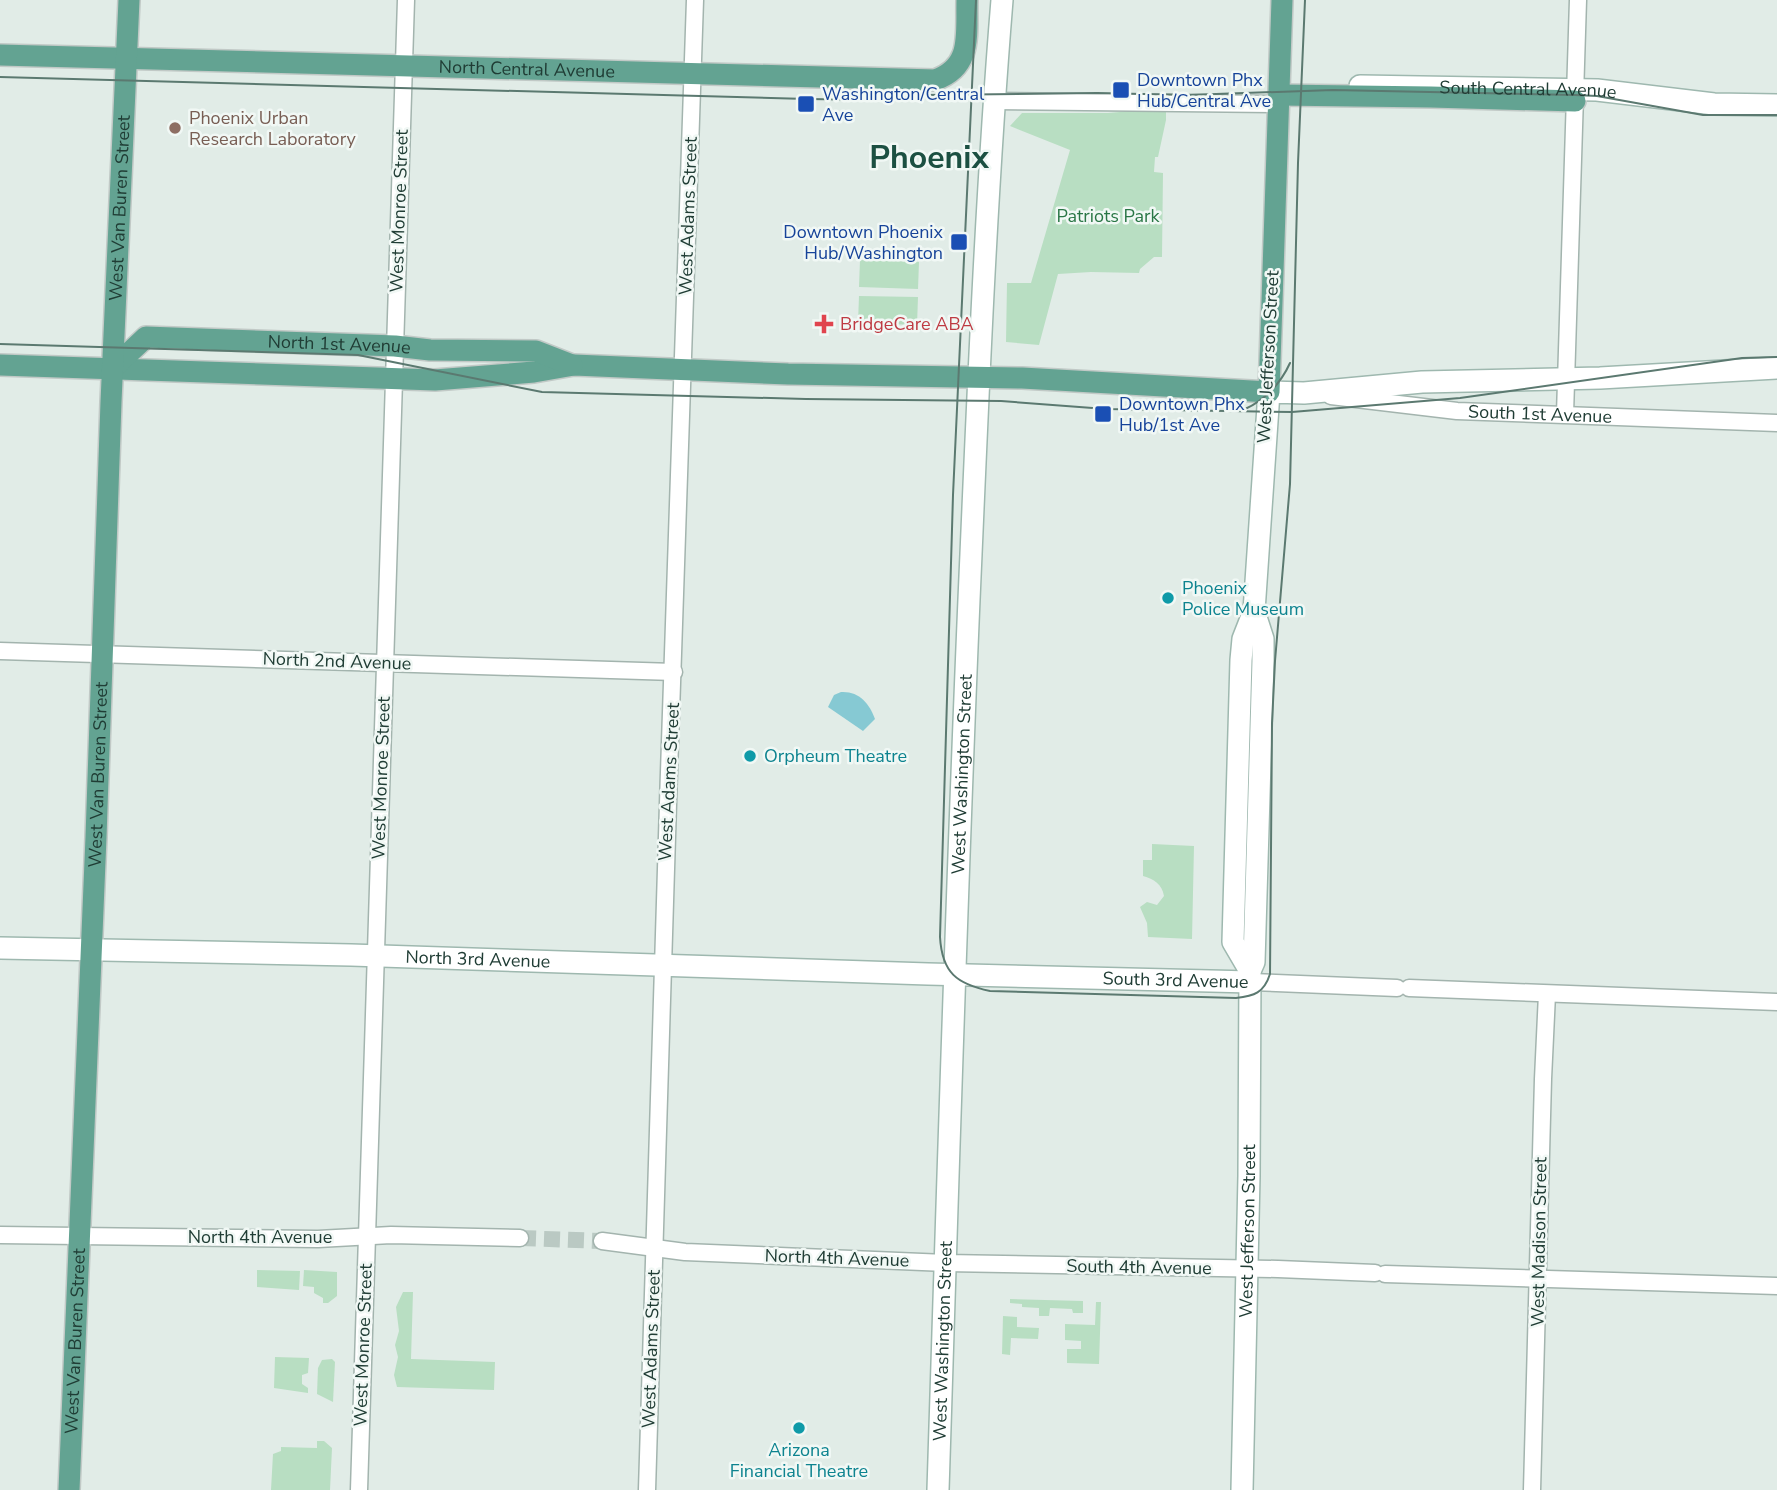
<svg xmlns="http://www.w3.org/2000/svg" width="1777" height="1490" font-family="'Nunito Sans',sans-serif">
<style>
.green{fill:#b8dec2}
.water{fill:#86c9d3}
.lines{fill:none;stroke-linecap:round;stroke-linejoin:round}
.street-tunnel{stroke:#bac9c3;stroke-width:16;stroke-dasharray:16 8;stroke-linecap:butt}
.street-casing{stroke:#a3b4ae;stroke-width:19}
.secondary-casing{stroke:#9eb8af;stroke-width:24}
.primary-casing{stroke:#c1c9c6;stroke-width:24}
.street{stroke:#fff;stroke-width:16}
.secondary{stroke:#fff;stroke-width:21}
.primary{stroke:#63a392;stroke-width:21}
.tram{stroke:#5b7970;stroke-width:2}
.transit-dot{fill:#1a4fb4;stroke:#f1f8f5;stroke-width:2.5}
.education-dot{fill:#8d6e63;stroke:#f1f8f5;stroke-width:2.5}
.health-dot{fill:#e0444e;stroke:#f1f8f5;stroke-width:2.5}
.culture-dot{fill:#0f9aa8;stroke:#f1f8f5;stroke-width:2.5}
.labels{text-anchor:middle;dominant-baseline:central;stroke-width:5;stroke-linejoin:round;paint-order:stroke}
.street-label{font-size:18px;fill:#203d35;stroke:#f1f8f5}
.transit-label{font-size:18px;fill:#164399;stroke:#f1f8f5;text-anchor:start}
.education-label{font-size:18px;fill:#785e54;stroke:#f1f8f5;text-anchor:start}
.park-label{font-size:18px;fill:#297645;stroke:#f1f8f5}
.health-label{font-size:18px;fill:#be3a42;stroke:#f1f8f5;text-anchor:start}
.culture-label{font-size:18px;fill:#0d838f;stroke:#f1f8f5;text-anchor:start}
.town-label{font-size:32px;font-weight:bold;fill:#1c5042;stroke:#f1f8f5}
</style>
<rect width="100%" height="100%" fill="#e1ece7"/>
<!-- green -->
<g class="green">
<path d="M1166,108V120L1158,157H1155L1154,172L1163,173L1162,257H1154L1140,269L1139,273L1091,272L1058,274L1039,345L1006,342L1007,283H1031L1070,150L1010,126L1022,113H1108Z"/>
<path d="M860,260L919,262L918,289L859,287Z"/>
<path d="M859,296L918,297L917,325L858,323Z"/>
<path d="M1152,844L1194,846L1192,939L1148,937L1147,923L1140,907L1147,902L1157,905L1164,896C1162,884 1154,879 1143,876V860H1152Z"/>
<path d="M257,1270L300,1271L299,1290L257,1287Z"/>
<path d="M304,1270L337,1272V1296L328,1303H323V1298L314,1293V1287L303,1286Z"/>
<path d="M403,1292H413L411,1359L495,1362L494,1390L397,1387L394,1375L398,1357L395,1345L399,1331L396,1307Z"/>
<path d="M1010,1299L1083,1301V1313H1073L1072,1309L1050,1308L1049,1316H1039V1308L1022,1307V1304L1010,1303Z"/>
<path d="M1096,1302H1101L1099,1364L1067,1363V1349H1081V1341L1065,1340V1324L1095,1325Z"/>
<path d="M1003,1316L1017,1317V1327L1039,1328L1038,1339L1011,1338L1010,1355L1002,1354Z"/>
<path d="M275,1357L309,1358L308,1373L302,1375V1384L308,1388V1393L274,1388Z"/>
<path d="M332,1359L335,1362L333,1402L317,1394L318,1368L322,1360Z"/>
<path d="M317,1441H324L332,1448L330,1490H271L273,1454L281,1451V1447L317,1448Z"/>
</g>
<!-- water -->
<path class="water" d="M841,692C859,691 869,703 875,719L863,731L828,707L834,695Z"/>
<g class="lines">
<!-- street-tunnel -->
<path class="street-tunnel" d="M520,1238L602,1241"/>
<!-- street casing -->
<g class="street-casing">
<g id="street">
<path d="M993,101L1279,104"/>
<path id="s1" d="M1331,396L1457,411L1777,423"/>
<path d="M1565,414L1578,0"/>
<path d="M0,651L674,672"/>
<path d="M1251,982L1397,988"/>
<path d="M1409,988L1777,1002"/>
<path d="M0,1235L318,1239L391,1235L520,1238"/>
<path d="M602,1241L685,1252L946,1263L1278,1269L1375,1273"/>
<path d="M1385,1274L1777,1286"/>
<path d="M359,1490L406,0"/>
<path d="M647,1490C661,993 678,497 695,0"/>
<path d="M1532,1490L1543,1079L1547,994"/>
</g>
</g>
<!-- secondary casing -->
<g class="secondary-casing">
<g id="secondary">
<path id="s2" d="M1360,86L1597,90L1714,104L1777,105"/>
<path id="s3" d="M0,948L351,955L928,974L1251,982"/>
<path d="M1250,971L1233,942L1241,660L1243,639L1254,611L1269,392L1304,393L1422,382L1600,378L1777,368"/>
<path id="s4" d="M938,1490C948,1178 957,866 971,554C979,369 987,184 1002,0"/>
<path id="s5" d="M1242,1490L1249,1176L1250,971L1254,962L1263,661V639L1254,611"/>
</g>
</g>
<!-- primary casing -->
<g class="primary-casing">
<g id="primary">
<path id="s6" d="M0,55L935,80C973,67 966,34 967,0"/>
<path d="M1279,95L1431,97L1575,101"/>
<path d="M0,365L435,380L534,372L574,365L788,374L1022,378L1269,392L1282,0"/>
<path id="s7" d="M112,369L146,337L395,346L430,350L536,351L572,365"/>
<path id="s8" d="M69,1490L96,837L111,402L129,0"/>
</g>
</g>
<!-- street -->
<use href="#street" class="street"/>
<!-- secondary -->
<use href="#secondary" class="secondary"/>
<!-- primary -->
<use href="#primary" class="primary"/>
<!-- tram -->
<g class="tram">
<path d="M976,0L953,495L940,937C942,973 957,984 990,991L1236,998C1254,996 1264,993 1270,974L1272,723L1275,661L1290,484L1298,163L1305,0"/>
<path d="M0,77L807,99L880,100L924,95L1097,93L1188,95L1333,90L1575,95L1597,96L1703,115H1777"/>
<path d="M0,344L358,355L542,392L806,399L1001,401L1106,409L1292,412L1460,398L1742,358L1777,357"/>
<path d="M1245,409C1265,400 1281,383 1290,363"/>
</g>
</g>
<!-- markers -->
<g class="transit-dot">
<rect x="1112" y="81" width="18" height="18" rx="3.5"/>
<rect x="797" y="95" width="18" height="18" rx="3.5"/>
<rect x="950" y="233" width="18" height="18" rx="3.5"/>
<rect x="1094" y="405" width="18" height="18" rx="3.5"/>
</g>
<circle class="education-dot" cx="175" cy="128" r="7"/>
<path class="health-dot" d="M820.5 313.5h7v7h7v7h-7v7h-7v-7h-7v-7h7z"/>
<g class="culture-dot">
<circle cx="1168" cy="598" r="7"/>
<circle cx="750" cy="756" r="7"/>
<circle cx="799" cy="1428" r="7"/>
</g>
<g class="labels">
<!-- street labels -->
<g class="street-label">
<text stroke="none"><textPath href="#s6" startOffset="527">North Central Avenue</textPath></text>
<text stroke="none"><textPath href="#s2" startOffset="168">South Central Avenue</textPath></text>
<text stroke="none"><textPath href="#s8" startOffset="1283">West Van Buren Street</textPath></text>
<text transform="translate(399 211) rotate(-88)">West Monroe Street</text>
<text transform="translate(688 216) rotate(-88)">West Adams Street</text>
<text stroke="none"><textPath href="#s7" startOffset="240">North 1st Avenue</textPath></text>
<text transform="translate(1268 357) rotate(-87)">West Jefferson Street</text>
<text stroke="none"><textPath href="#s1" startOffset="210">South 1st Avenue</textPath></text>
<text transform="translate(337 661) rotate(2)">North 2nd Avenue</text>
<text stroke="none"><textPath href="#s8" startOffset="716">West Van Buren Street</textPath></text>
<text stroke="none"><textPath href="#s4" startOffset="716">West Washington Street</textPath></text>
<text transform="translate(381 778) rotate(-88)">West Monroe Street</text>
<text transform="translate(669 782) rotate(-87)">West Adams Street</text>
<text stroke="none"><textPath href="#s3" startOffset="478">North 3rd Avenue</textPath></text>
<text stroke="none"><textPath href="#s3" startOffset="1176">South 3rd Avenue</textPath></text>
<text stroke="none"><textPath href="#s5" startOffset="259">West Jefferson Street</textPath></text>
<text x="260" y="1237">North 4th Avenue</text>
<text transform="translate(1539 1242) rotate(-89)">West Madison Street</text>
<text transform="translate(837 1258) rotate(2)">North 4th Avenue</text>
<text transform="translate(1139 1267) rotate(1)">South 4th Avenue</text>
<text stroke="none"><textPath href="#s8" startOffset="149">West Van Buren Street</textPath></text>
<text stroke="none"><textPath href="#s4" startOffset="149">West Washington Street</textPath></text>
<text transform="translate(363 1345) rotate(-88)">West Monroe Street</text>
<text transform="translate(651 1349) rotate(-88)">West Adams Street</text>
</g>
<!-- transit labels -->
<g class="transit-label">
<text x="1137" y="80">Downtown Phx<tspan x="1137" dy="21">Hub/Central Ave</tspan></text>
<text x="822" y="94">Washington/Central<tspan x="822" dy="21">Ave</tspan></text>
<text x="943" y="232" text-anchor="end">Downtown Phoenix<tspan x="943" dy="21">Hub/Washington</tspan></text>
<text x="1119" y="404">Downtown Phx<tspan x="1119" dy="21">Hub/1st Ave</tspan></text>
</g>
<!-- education labels -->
<g class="education-label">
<text x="189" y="118">Phoenix Urban<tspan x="189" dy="21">Research Laboratory</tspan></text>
</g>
<!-- park labels -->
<g class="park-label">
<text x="1108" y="216">Patriots Park</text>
</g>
<!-- health labels -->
<g class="health-label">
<text x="840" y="324">BridgeCare ABA</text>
</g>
<!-- culture labels -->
<g class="culture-label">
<text x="1182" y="588">Phoenix<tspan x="1182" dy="21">Police Museum</tspan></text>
<text x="764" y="756">Orpheum Theatre</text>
<text x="799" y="1450" text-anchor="middle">Arizona<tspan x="799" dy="21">Financial Theatre</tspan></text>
</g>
<!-- town labels -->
<g class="town-label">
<text x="929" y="157">Phoenix</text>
</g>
</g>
</svg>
